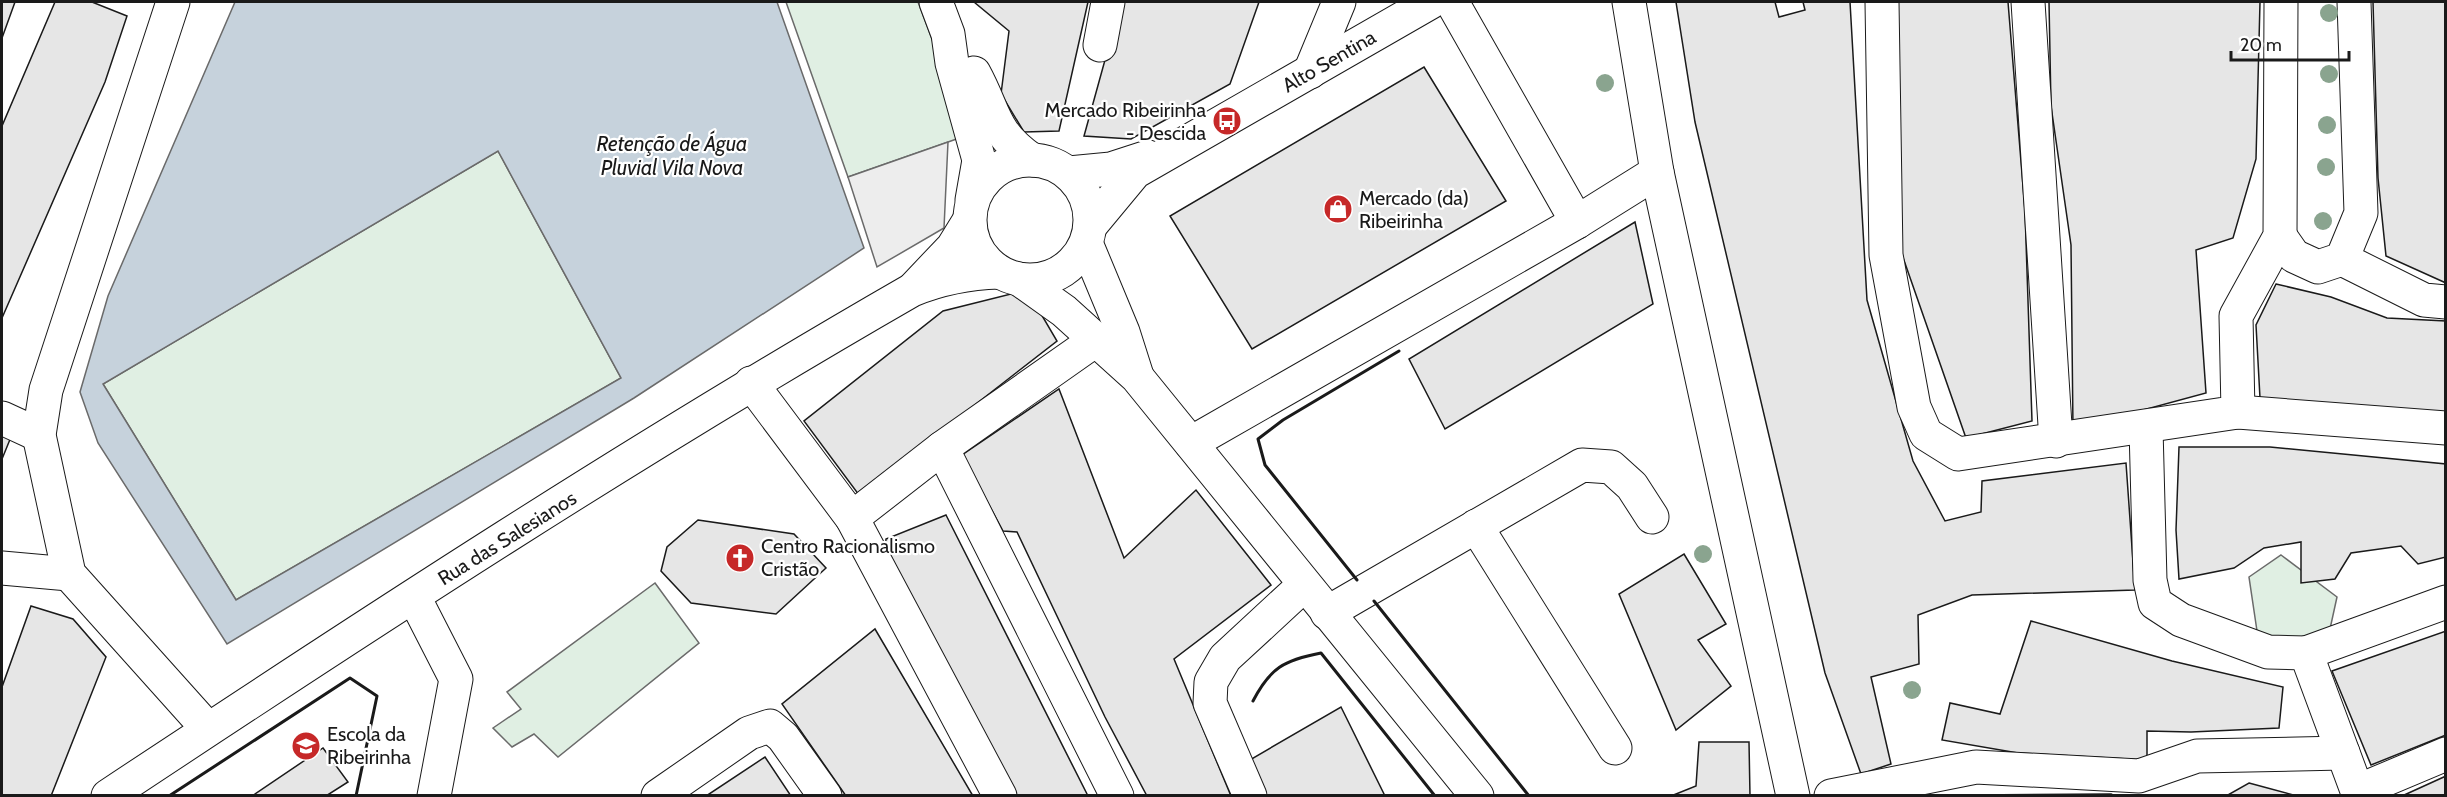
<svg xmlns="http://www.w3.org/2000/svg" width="2447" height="797" font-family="Cabin,sans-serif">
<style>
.green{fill:#e0efe3;stroke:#6a6a6a;stroke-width:1.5}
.parking{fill:#ededed;stroke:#6a6a6a;stroke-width:1.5}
.water{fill:#c6d2dc;stroke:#6a6a6a;stroke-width:1.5;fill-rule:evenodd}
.building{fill:#e6e6e6;stroke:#1a1a1a;stroke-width:1.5}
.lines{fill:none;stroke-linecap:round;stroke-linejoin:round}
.minor-casing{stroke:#1a1a1a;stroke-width:35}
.major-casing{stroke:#1a1a1a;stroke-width:35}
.minor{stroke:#fff;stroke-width:33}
.major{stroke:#fff;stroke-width:33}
.wall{stroke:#1a1a1a;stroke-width:3}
.tree{fill:#8aa48f}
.labels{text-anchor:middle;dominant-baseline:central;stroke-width:4.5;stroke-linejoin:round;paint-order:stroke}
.street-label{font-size:20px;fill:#1a1a1a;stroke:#fff}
.poi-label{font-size:20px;fill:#1a1a1a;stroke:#fff;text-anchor:start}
.water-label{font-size:21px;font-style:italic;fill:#1a1a1a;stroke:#fff}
</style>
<rect width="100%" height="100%" fill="#fff"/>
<!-- green -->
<g class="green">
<path d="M786,2H918L968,135L848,177Z"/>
<path d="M498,151L621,378L236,600L103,384Z"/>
<path d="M2281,555L2337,597L2330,629L2279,651L2257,631L2249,577Z"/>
<path d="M655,583L699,643L558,757L534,734L512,747L493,728L521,709L507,692Z"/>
</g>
<!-- parking -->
<path class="parking" d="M948,142L944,228L877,267L848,177Z"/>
<!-- water -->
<path class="water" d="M235,2H777L864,248L634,398L227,644L98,443L80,392L108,296ZM498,151L621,378L236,600L103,384Z"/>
<!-- building -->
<g class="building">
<path d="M2,2H15L2,38Z"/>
<path d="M55,2H92L127,16L105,82L2,318V126Z"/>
<path d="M974,2H1088L1059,131L1024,132L1001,94L1009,31Z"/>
<path d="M1121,2H1259L1230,84L1131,139L1084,136Z"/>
<path d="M1676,2H1775L1779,17L1805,10L1803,2H1850L1867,300L1913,461L1945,521L1981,512L1982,481L2126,463L2135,590L1972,595L1918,615L1919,664L1871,677L1891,764L1861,774L1825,673L1695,122Z"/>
<path d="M1897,2H2008L2025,211L2032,421L1966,438L1899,246Z"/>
<path d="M2049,2H2260L2256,159L2233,238L2196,250L2206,393L2073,429L2071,245L2051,106Z"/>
<path d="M2373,2H2446V283L2386,256L2378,178Z"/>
<path d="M1424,67L1506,201L1252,349L1170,216Z"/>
<path d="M1635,222L1653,304L1445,429L1409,359Z"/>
<path d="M2276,284L2331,297L2387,318L2446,321V415L2260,398L2256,325Z"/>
<path d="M1027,290L1057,341L859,495L804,421L943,311Z"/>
<path d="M1059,389L1124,558L1196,490L1271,585L1174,659L1231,796H1147L1105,717L1017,532L1003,531L962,455Z"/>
<path d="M2,433L11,437L2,459Z"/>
<path d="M2179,447H2270L2446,464V557L2418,564L2401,546L2351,553L2335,579L2301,583V542L2264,548L2234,568L2179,579L2176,530Z"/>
<path d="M946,515L1088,796H1017L884,558L886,539Z"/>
<path d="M698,520L794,534L826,568L776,614L691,603L661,571L667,547Z"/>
<path d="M1684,554L1726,624L1698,640L1731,686L1676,730L1619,594Z"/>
<path d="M31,606L73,619L106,657L51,796H2V687Z"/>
<path d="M2031,621L2172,661L2283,687L2279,728L2191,732L2147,731V760L2018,753L1942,740L1950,703L2000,714Z"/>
<path d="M875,629L973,796H846L782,704Z"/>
<path d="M2446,631V735L2371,765L2332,671Z"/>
<path d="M1341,707L1385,796H1263L1248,761Z"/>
<path d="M1699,742H1749L1750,796H1671L1696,786Z"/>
<path d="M323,748L348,782L326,796H252Z"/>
<path d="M765,757L791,796H706Z"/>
<path d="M2446,776V796H2402Z"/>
<path d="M2249,783L2297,796H2226Z"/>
<path d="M2111,794L2115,796H1968L1970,795Z"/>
</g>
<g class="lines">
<!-- minor casing -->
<g class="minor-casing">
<g id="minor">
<path d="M173,2L46,390L39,435L69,574L208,729"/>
<path d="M1452,2L1577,222"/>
<path d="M1629,2L1657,172L1793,796"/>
<path d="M1882,2L1886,255L1914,407L1926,434L1958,454L2238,412L2236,316L2280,236L2281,2"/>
<path d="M2028,2L2056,441"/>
<path d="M1100,45L1108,2"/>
<path d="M1310,72L1339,2"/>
<path d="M2280,236L2294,256L2318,267L2342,259L2361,213L2354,2"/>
<path d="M1086,243L1123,332L1137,376"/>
<path d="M2342,259L2424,300L2446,302"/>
<path d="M1019,279L1064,311L1137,377L1477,796"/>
<path d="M915,287L953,247L969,221"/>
<path d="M751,383L852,518L1000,796"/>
<path d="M2238,412L2446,428"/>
<path d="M2,418L39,435"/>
<path d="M2146,428L2150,580L2155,603L2181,620L2268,652L2306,653L2359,796"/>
<path d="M1191,443L1577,222L1657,172"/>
<path d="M942,448L1097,339"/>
<path d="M852,518L942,448L1117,796"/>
<path d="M1476,526L1615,748"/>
<path d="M2,568L69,574"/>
<path d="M414,597L456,679L434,796"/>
<path d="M1327,613L1582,465L1611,467L1632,486L1652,517"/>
<path d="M2306,653L2446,602"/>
<path d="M2358,791L2446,754"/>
<path d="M108,796C372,621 637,448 912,290C941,278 967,273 999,272"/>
<path d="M658,796L749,733L770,726L783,737L825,796"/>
<path d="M1250,796L1210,703L1211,682L1225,658L1304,585"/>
<path d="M1831,796L1976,767L2139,776L2197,756L2343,753"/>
</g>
</g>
<!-- major casing -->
<g class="major-casing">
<g id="major">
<path d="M936,2L948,34L952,63L979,160L972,200"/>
<path d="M974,73C996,113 991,131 1032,160"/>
<circle cx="1030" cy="220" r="60"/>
<path d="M1069,173L1111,169L1148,157"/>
<path d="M1091,225L1135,172L1431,2"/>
</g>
</g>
<!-- minor -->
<use href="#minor" class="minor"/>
<!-- major -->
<use href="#major" class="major"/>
<!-- wall -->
<g class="wall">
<path d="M1357,580L1265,465L1258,439L1283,420L1399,351"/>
<path d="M1374,601L1529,796"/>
<path d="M1253,701C1270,668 1284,660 1321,653L1435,796"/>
<path d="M169,796L350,678L377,696L356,796"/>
</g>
</g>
<!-- trees -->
<g class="tree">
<circle cx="2329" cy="13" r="9"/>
<circle cx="2329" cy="74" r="9"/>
<circle cx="1605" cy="83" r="9"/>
<circle cx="2327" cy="125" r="9"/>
<circle cx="2326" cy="167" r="9"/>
<circle cx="2323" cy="221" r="9"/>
<circle cx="1703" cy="554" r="9"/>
<circle cx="1912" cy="690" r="9"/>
</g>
<!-- icons -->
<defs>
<g id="bus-disc" transform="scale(1.5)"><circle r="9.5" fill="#c62828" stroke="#fff"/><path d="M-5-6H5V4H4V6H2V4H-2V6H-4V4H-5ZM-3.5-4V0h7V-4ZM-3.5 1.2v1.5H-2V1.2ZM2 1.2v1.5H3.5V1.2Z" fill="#fff"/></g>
<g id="shop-disc" transform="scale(1.5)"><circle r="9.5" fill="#c62828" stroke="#fff"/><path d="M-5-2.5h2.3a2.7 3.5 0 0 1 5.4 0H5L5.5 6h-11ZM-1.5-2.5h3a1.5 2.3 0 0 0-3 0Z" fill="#fff"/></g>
<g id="church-disc" transform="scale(1.5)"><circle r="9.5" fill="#c62828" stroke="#fff"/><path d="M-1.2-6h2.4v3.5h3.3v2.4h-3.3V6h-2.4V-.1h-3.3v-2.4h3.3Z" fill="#fff"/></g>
<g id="school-disc" transform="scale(1.5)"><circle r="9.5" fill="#c62828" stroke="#fff"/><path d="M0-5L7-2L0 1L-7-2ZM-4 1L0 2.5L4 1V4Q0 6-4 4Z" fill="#fff"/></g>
</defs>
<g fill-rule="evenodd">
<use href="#bus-disc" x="1227" y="121"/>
<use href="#shop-disc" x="1338" y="209"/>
<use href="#church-disc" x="740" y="558"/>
<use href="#school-disc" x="306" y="746"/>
</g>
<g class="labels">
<!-- street labels -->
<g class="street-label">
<text transform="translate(1329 61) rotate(-30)">Alto Sentina</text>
<text transform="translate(507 538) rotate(-32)">Rua das Salesianos</text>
</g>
<!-- poi labels -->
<g class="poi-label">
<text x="1206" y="110" text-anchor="end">Mercado Ribeirinha<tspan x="1206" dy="23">- Descida</tspan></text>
<text x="1359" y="198">Mercado (da)<tspan x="1359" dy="23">Ribeirinha</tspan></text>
<text x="761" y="546">Centro Racionalismo<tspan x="761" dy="23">Cristão</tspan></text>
<text x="327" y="734">Escola da<tspan x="327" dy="23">Ribeirinha</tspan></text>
</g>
<!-- water labels -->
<g class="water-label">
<text x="672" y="143">Retenção de Água<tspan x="672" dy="24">Pluvial Vila Nova</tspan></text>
</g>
</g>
<!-- border -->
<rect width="2447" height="797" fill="none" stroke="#1a1a1a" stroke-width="6"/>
<!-- scale -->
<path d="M2231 51v9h118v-9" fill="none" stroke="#1a1a1a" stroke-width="3"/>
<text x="2240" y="51" font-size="18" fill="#1a1a1a" stroke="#ffffff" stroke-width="4.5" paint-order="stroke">20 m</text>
</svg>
